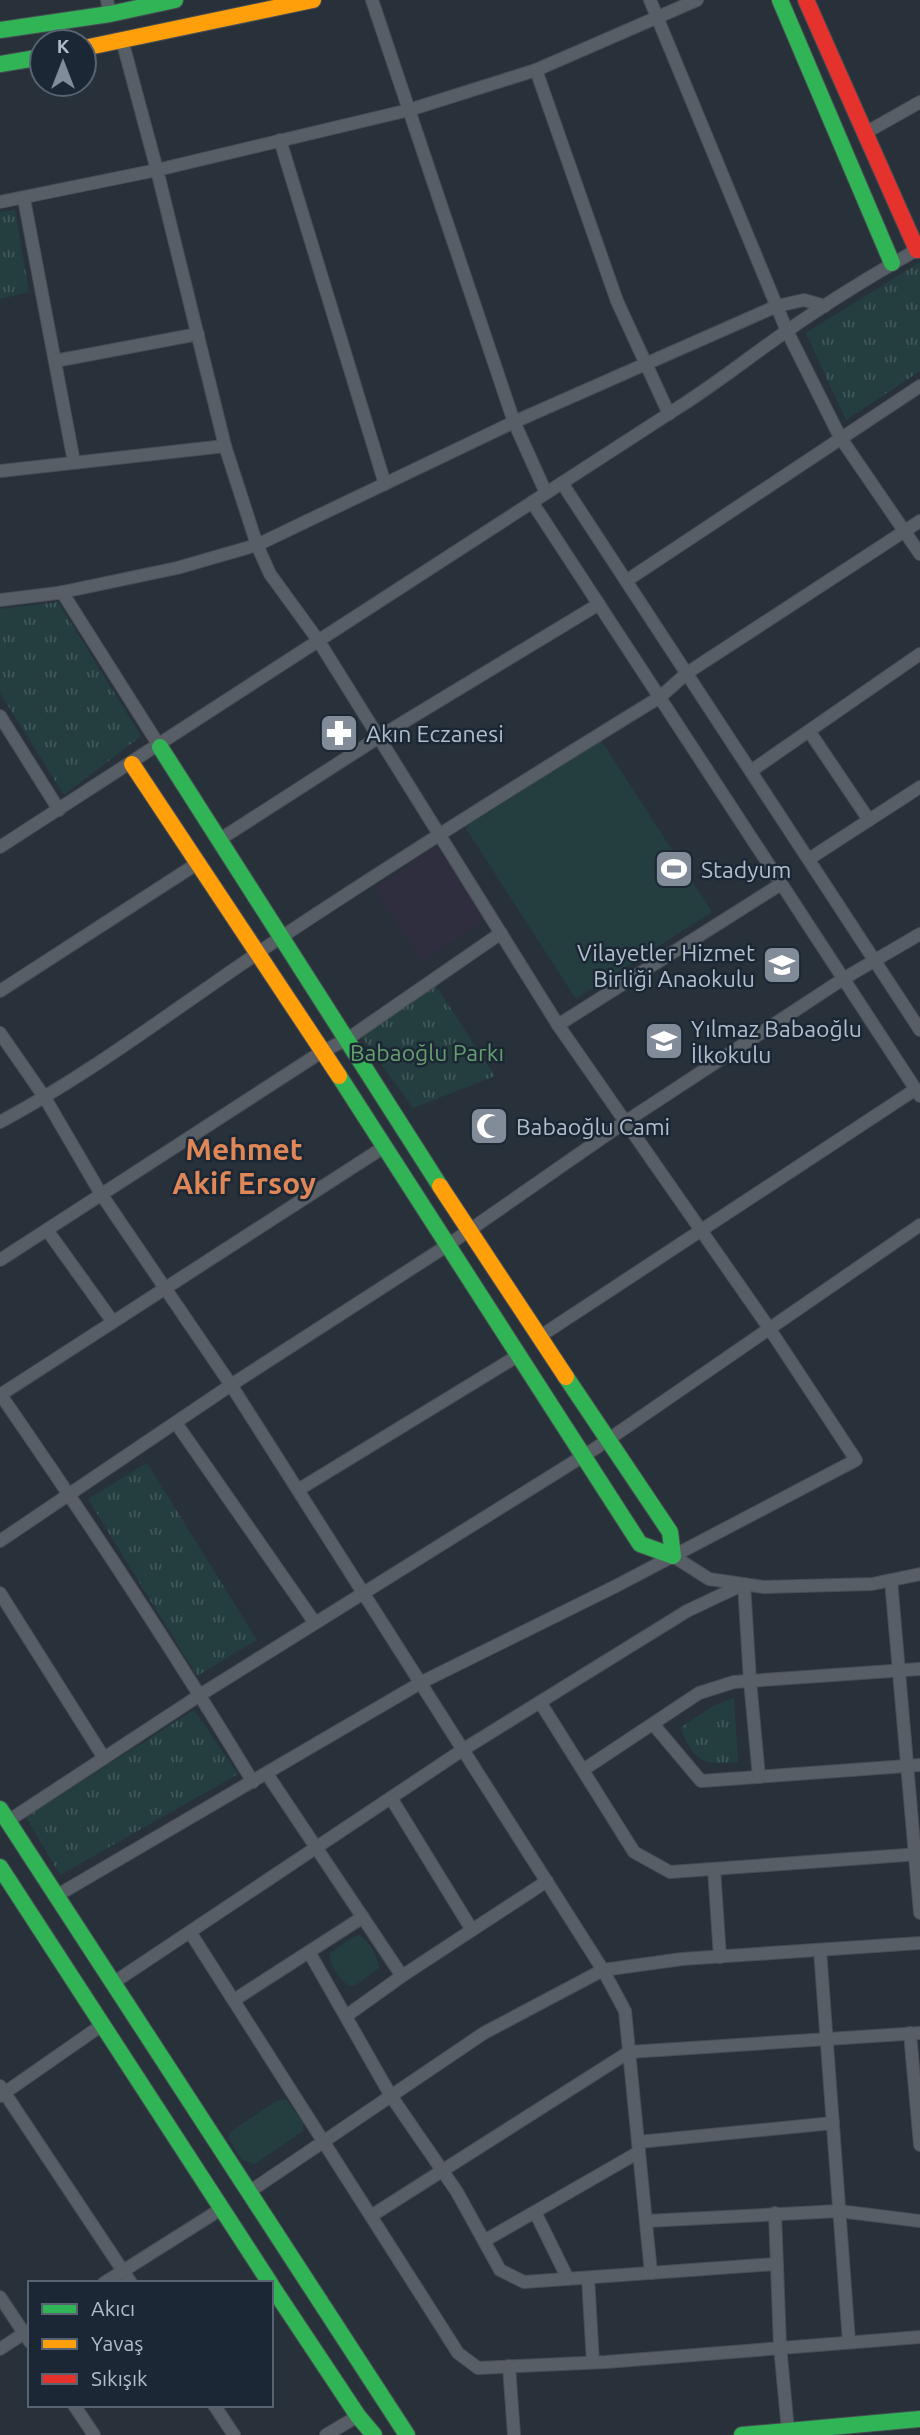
<svg xmlns="http://www.w3.org/2000/svg" width="920" height="2435" font-family="Ubuntu,sans-serif">
<style>
.medical{fill:#2e2e3f}
.grass{fill:#243e40}
.park{fill:url(#park-tufts)}
.lines{fill:none;stroke-linecap:round;stroke-linejoin:round}
.street-casing{stroke:#474d53;stroke-width:14}
.fast-casing{stroke:#474d53;stroke-width:18}
.slow-casing{stroke:#474d53;stroke-width:18}
.jam-casing{stroke:#474d53;stroke-width:18}
.street{stroke:#585e66;stroke-width:12}
.fast{stroke:#30b455;stroke-width:16}
.slow{stroke:#ff9f0a;stroke-width:16}
.jam{stroke:#e5322d;stroke-width:16}
.labels{text-anchor:middle;dominant-baseline:central;stroke-width:5;stroke-linejoin:round;paint-order:stroke}
.poi-label{font-size:23px;fill:#b1bdcb;stroke:#1b2734;text-anchor:start}
.park-label{font-size:23px;fill:#669e6e;stroke:#1b2734}
.district-label{font-size:30px;font-weight:bold;fill:#e08757;stroke:#1b2734}
</style>
<defs>
<pattern id="park-tufts" width="24" height="20" patternUnits="userSpaceOnUse" patternTransform="scale(1.75)"><rect width="24" height="20" fill="#243e40"/><path d="M3 7l-1-3M5 7V3M7 7l1-3M15 17l-1-3M17 17v-4M19 17l1-3" fill="none" stroke="#41585a"/></pattern>
</defs>
<rect width="100%" height="100%" fill="#283139"/>
<!-- medical -->
<path class="medical" d="M437,846L486,919L422,962L373,889Z"/>
<!-- grass -->
<g class="grass">
<path d="M601,740L712,912L576,999L465,827Z"/>
<path d="M359,1935C370,1942 378,1956 379,1968L356,1985L349,1986C339,1979 330,1966 329,1954L353,1937Z"/>
<path d="M286,2099L303,2123V2131L255,2164L242,2160L228,2138L230,2132L276,2101Z"/>
</g>
<!-- park -->
<g class="park">
<path d="M15,210L29,292L0,299V212Z"/>
<path d="M920,262V371L846,420L806,333Z"/>
<path d="M58,602L141,736L64,795L0,693V609Z"/>
<path d="M436,986L495,1076L413,1108L361,1036Z"/>
<path d="M147,1463L257,1640L197,1676L88,1499Z"/>
<path d="M734,1698L738,1762C701,1765 696,1763 680,1728L713,1706Z"/>
<path d="M194,1710L238,1774L60,1875L26,1817Z"/>
</g>
<g class="lines">
<!-- street casing -->
<g class="street-casing">
<g id="street">
<path d="M107,0L110,14"/>
<path d="M372,0L514,422L546,493"/>
<path d="M650,0L787,331L840,437L920,554"/>
<path d="M536,70L617,301L669,414"/>
<path d="M865,133L920,102"/>
<path d="M280,140L385,484"/>
<path d="M24,199L74,462"/>
<path d="M0,202L157,170L409,110L536,70L697,0"/>
<path d="M55,361L198,334"/>
<path d="M0,471L225,446"/>
<path d="M562,483L920,1030"/>
<path d="M532,502L920,1096"/>
<path d="M626,581L920,386"/>
<path d="M62,592L160,747"/>
<path d="M0,600L58,593L177,568L257,545L514,422L777,306L804,300L825,306"/>
<path d="M0,716L59,810"/>
<path d="M809,731L869,820"/>
<path d="M751,771L920,654"/>
<path d="M219,840L379,737L599,604"/>
<path d="M0,847C226,703 450,555 676,409C713,386 748,358 784,333C828,302 874,274 920,248"/>
<path d="M809,859L920,787"/>
<path d="M0,991L198,863"/>
<path d="M558,1025L781,884"/>
<path d="M0,1033L45,1098L101,1194L231,1385L603,1970L625,2011L651,2273"/>
<path d="M0,1122C99,1069 189,998 283,936C407,854 533,775 660,697L687,673L920,521"/>
<path d="M47,1230L113,1322"/>
<path d="M0,1260L323,1051L346,1040L501,933"/>
<path d="M539,1337L916,1089"/>
<path d="M0,1394C88,1521 173,1650 253,1782"/>
<path d="M0,1395L384,1147"/>
<path d="M176,1423L315,1623"/>
<path d="M298,1490L519,1355"/>
<path d="M0,1541L231,1385L448,1245L625,1122L843,979L920,934"/>
<path d="M673,1556L709,1579L764,1587L872,1584L920,1574"/>
<path d="M891,1580L920,1913"/>
<path d="M0,1593L104,1758"/>
<path d="M540,1702L634,1852L670,1872L920,1854"/>
<path d="M653,1724L701,1781L920,1765"/>
<path d="M583,1770L699,1693L734,1682L920,1669"/>
<path d="M267,1774L402,1976"/>
<path d="M391,1798L472,1930"/>
<path d="M8,1821L200,1695L596,1448L920,1225"/>
<path d="M714,1869L720,1957"/>
<path d="M56,1896L422,1682L616,1586L856,1460L769,1328L558,1025L318,640L270,574L257,545L225,446L157,170L122,40"/>
<path d="M190,1932L458,2353L478,2368L606,2362L920,2337"/>
<path d="M820,1950L849,2342"/>
<path d="M309,1952L391,2096L457,2192L500,2270L524,2282L775,2264"/>
<path d="M113,1983L464,1749L687,1611L744,1584L750,1681L759,1777"/>
<path d="M234,2000L363,1917"/>
<path d="M346,2016L402,1976L547,1881"/>
<path d="M910,2033L920,2145"/>
<path d="M0,2086L131,2283"/>
<path d="M0,2096L102,2025"/>
<path d="M638,2142L833,2123"/>
<path d="M249,2192L484,2033L603,1970L682,1959L920,1943"/>
<path d="M535,2212L568,2279"/>
<path d="M775,2213L780,2346L788,2431"/>
<path d="M371,2216L629,2052L920,2033"/>
<path d="M646,2221L839,2211L920,2221"/>
<path d="M484,2241L639,2152"/>
<path d="M588,2278L593,2362"/>
<path d="M104,2283L221,2209"/>
<path d="M0,2297L30,2342"/>
<path d="M0,2349L29,2330"/>
<path d="M509,2366L514,2435"/>
<path d="M74,2405L94,2435"/>
<path d="M214,2405L234,2435"/>
<path d="M326,2435L358,2416"/>
</g>
</g>
<!-- fast casing -->
<g class="fast-casing">
<g id="fast">
<path d="M780,0L892,263"/>
<path d="M0,30L110,14L175,0"/>
<path d="M0,64L42,57"/>
<path d="M160,747L440,1186"/>
<path d="M339,1076L640,1544L673,1556L670,1532L566,1377"/>
<path d="M0,1809L407,2435"/>
<path d="M0,1867L270,2283"/>
<path d="M271,2285L358,2416L374,2435"/>
<path d="M742,2435L920,2419"/>
</g>
</g>
<!-- slow casing -->
<g class="slow-casing">
<g id="slow">
<path d="M84,48L313,0"/>
<path d="M132,764L339,1076"/>
<path d="M440,1186L566,1377"/>
</g>
</g>
<!-- jam casing -->
<g class="jam-casing">
<path id="jam" d="M806,0L917,250"/>
</g>
<!-- street -->
<use href="#street" class="street"/>
<!-- fast -->
<use href="#fast" class="fast"/>
<!-- slow -->
<use href="#slow" class="slow"/>
<!-- jam -->
<use href="#jam" class="jam"/>
</g>
<!-- icons -->
<defs>
<g id="pharmacy-square" transform="scale(2.0125)"><rect x="-9" y="-9" width="18" height="18" rx="4" fill="#818c98" stroke="#1b2734"/><path d="M-2-6h4v4h4v4h-4v4h-4v-4h-4v-4h4Z" fill="#fff"/></g>
<g id="stadium-square" transform="scale(2.0125)"><rect x="-9" y="-9" width="18" height="18" rx="4" fill="#818c98" stroke="#1b2734"/><path d="M0-5a6.5 5 0 1 0 0 10a6.5 5 0 1 0 0-10ZM-3.5-1.8h7v3.6h-7Z" fill="#fff"/></g>
<g id="school-square" transform="scale(2.0125)"><rect x="-9" y="-9" width="18" height="18" rx="4" fill="#818c98" stroke="#1b2734"/><path d="M0-5L7-2L0 1L-7-2ZM-4 1L0 2.5L4 1V4Q0 6-4 4Z" fill="#fff"/></g>
<g id="mosque-square" transform="scale(2.0125)"><rect x="-9" y="-9" width="18" height="18" rx="4" fill="#818c98" stroke="#1b2734"/><path d="M3.5-4.9A6 6 0 1 0 3.5 4.9A5 5 0 1 1 3.5-4.9Z" fill="#fff"/></g>
</defs>
<g fill-rule="evenodd">
<use href="#pharmacy-square" x="339" y="733"/>
<use href="#stadium-square" x="674" y="869"/>
<use href="#school-square" x="782" y="965"/>
<use href="#school-square" x="664" y="1041"/>
<use href="#mosque-square" x="489" y="1126"/>
</g>
<g class="labels">
<!-- poi labels -->
<g class="poi-label">
<text x="366" y="733">Akın Eczanesi</text>
<text x="701" y="869">Stadyum</text>
<text x="755" y="952" text-anchor="end">Vilayetler Hizmet<tspan x="755" dy="26">Birliği Anaokulu</tspan></text>
<text x="691" y="1028">Yılmaz Babaoğlu<tspan x="691" dy="26">İlkokulu</tspan></text>
<text x="516" y="1126">Babaoğlu Cami</text>
</g>
<!-- park labels -->
<g class="park-label">
<text x="427" y="1052">Babaoğlu Parkı</text>
</g>
<!-- district labels -->
<g class="district-label">
<text x="244" y="1149">Mehmet<tspan x="244" dy="34">Akif Ersoy</tspan></text>
</g>
</g>
<!-- legend -->
<rect x="28" y="2281" width="245" height="126" fill="#1b2734" stroke="#576370" stroke-width="2"/>
<rect x="42" y="2304" width="35" height="10" fill="#30b455" stroke="#576370" stroke-width="2"/>
<text x="91" y="2316" font-size="21" fill="#b1bdcb">Akıcı</text>
<rect x="42" y="2339" width="35" height="10" fill="#ff9f0a" stroke="#576370" stroke-width="2"/>
<text x="91" y="2351" font-size="21" fill="#b1bdcb">Yavaş</text>
<rect x="42" y="2374" width="35" height="10" fill="#e5322d" stroke="#576370" stroke-width="2"/>
<text x="91" y="2386" font-size="21" fill="#b1bdcb">Sıkışık</text>
<!-- north arrow -->
<g transform="translate(63 63)"><circle r="33" fill="#1b2734" stroke="#576370" stroke-width="2"/>
<path d="M0-5L12 26L0 18L-12 26Z" fill="#818c98"/>
<text y="-10" font-size="19" font-weight="bold" text-anchor="middle" fill="#b1bdcb">K</text>
</g>
</svg>
